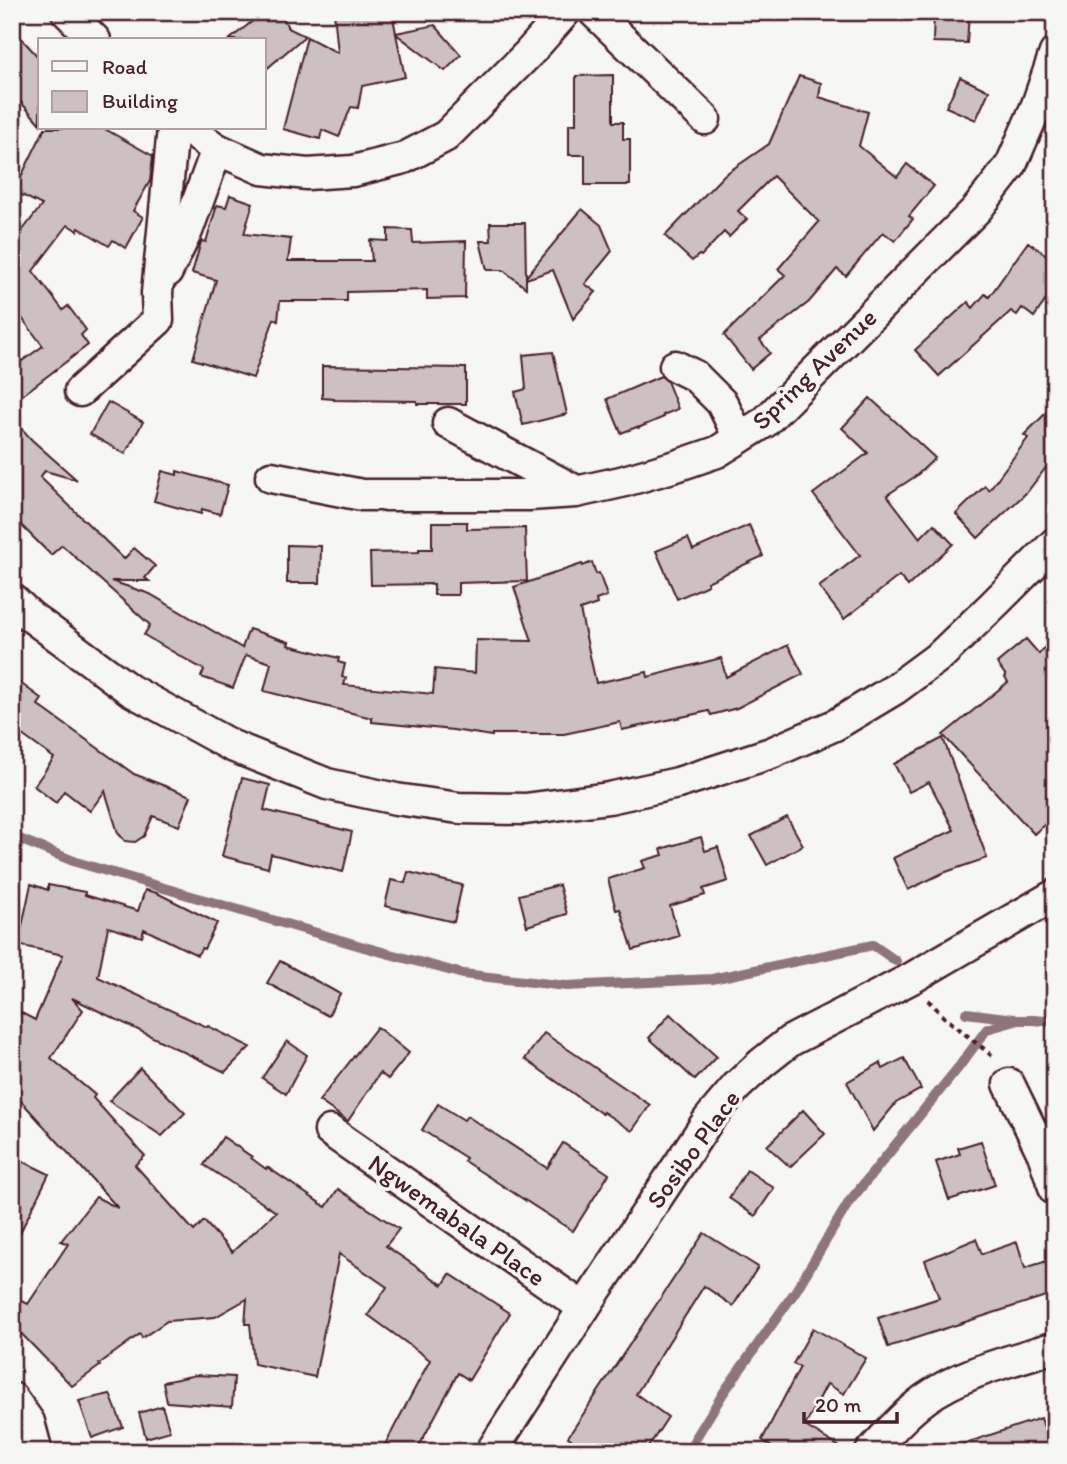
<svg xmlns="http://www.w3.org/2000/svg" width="1067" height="1464" font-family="Itim,sans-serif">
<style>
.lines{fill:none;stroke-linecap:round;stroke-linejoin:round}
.stream{stroke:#8e747a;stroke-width:10}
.building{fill:#ccc1c0;stroke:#4a1f2b;stroke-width:2}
.minor-casing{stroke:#4a1f2b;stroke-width:35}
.path{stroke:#4a1f2b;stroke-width:4.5;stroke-dasharray:5 5;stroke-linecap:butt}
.minor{stroke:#f6f6f2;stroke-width:30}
.labels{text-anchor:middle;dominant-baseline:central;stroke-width:7;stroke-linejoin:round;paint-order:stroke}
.street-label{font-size:26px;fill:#4a1f2b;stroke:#f6f6f2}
</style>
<rect width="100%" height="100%" fill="#f6f6f2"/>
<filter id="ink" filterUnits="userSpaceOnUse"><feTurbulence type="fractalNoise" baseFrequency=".0143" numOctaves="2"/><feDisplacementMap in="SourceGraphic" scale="14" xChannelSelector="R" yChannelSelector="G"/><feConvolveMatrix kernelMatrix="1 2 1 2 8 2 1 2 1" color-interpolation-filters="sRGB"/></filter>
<g filter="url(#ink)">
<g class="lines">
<!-- stream -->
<g class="stream">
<path d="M12,836L76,862L364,947L463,974L566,986L712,979L873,945L896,961"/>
<path d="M966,1013L1014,1019"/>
<path d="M687,1452L724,1392L795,1292L849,1202L958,1068L987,1029L1019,1020H1034L1055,1022"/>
</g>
</g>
<!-- building -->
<g class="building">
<path d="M264,12H281L288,28L305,36L264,71V40H229Z"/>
<path d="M334,12H392L396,33L435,25L461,55L445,71L396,34L405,77L362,86L358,108L351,107L339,137L322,130L320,139L283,129L307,37L338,53Z"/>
<path d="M934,12H969L967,43L933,42Z"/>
<path d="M12,28L40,59V124L12,92Z"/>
<path d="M613,75V122H623V139H630V185H585V155H569V124H576V76Z"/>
<path d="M799,76L821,83L819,97L868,112L859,146L897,177L907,164L934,186L909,216L913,219L895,241L883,232L846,276L837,269L809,302L760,340L770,353L751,369L724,335L785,275L778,269L819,222L773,176L738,211L747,219L729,237L724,232L701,256L699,255L692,261L665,236L724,175L769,144Z"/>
<path d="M960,77L989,91L976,120L946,107Z"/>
<path d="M45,128H103L153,156L150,181L133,211L143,217L126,248L113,240L109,246L79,228L78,231L68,225L33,271L63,310L68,306L86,330L81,335L88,345L12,403V368L43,346L12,305V244L42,205L14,191Z"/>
<path d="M230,195L253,203L244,234L291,239L288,261H372L370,240L388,241V229L412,230L413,243L466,241L465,298L427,299V290L347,292V301H280L278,321L274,319L253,378L193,359L216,280L192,273L201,242L202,241L206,242L217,205L226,207Z"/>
<path d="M582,209L601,225L612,251L585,284L596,292L573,319L553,270L526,279V288L503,270H487L480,241H491L490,223H525L526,277Z"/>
<path d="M1028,242L1055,261V287L1034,317L1022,308L1017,315L1011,311L939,376L915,350L968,302L973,308L985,294L989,297Z"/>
<path d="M553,352L567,414L523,425L515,392L526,389L523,355Z"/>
<path d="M322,366L466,368V404H417V401L334,400V399L322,398Z"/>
<path d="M661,376L667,381L678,409L663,415L664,417L638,428L637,427L621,433L607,399Z"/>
<path d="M870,398L935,458L916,476L887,495L920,538L934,524L953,544L908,586L899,576L844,619L819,587L860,555L813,494L868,453L842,428Z"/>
<path d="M108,402L143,422L125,454L90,434Z"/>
<path d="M1055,404V458L1054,457L1028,491L978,538L956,514L985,486L989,490L1028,438L1024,435Z"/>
<path d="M12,418L32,440L77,480L45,471L40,477L124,559L134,548L155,566L145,578L149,581H111L150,594L242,648L249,629L289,642L288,645L339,658L338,662L345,664L342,677L346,678L344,685L433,694L435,669L475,673L476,640L532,641L514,587L582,564L583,566L592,562L596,574L599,573L607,596L596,600L597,604L580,610L596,683L647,672L648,677L721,658L726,677L788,645L803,674L737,708L711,715L709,711L622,730L620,722L564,734H492V736L453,730L372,722V718L264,691L271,663L246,655L233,688L201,677L204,670L144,635L150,625L62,545L51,555L12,516Z"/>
<path d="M162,471L177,475V471L228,485L220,514L202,509L201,514L154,501Z"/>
<path d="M432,522H467V529L525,528L527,581L458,583V595H434V584L371,585L370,553L419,552V549H432Z"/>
<path d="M749,525L763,556L707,582L708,585L677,599L656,551L688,538L693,550Z"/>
<path d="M287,545L321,546L320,583H287Z"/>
<path d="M1055,636V815L1034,834L943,735L1008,682L1005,677L1006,676L997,663L1026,639L1039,654Z"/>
<path d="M12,677L42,699L38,705L134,774L191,796L179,826L153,816L144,836L135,842L125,841L118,833L105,791L90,811L64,791L56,803L34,786L54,758L18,732L12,739Z"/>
<path d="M943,738L987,858L943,873L908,890L893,858L954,830L929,782L909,792L894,764Z"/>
<path d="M242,778L270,785L264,810L352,832L343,872L271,854L268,868L222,856Z"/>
<path d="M787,817L803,845L767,865L751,836Z"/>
<path d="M701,837L705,851L718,847L728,881L703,889L705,895L670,906L679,936L633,950L620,909L616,910L608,879L645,868L642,861L663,855L661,849Z"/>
<path d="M408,872L462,885L454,922L385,906L391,880L405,883Z"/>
<path d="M31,884L48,890V885L85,892V895L138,911L145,890L157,893L217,923L204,949L202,948L197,955L144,929L142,937L108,927L98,977L207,1027L208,1026L250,1047L225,1072L72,998L83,1010L51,1058L95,1095L93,1098L145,1156L135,1165L194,1231L204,1221L232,1252L276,1212L204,1165L223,1137L252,1157L251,1158L266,1169L267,1167L326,1207L338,1189L399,1229L386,1246L443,1285L450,1274L510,1313L469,1380L458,1373L416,1452H381L430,1360L368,1315L387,1287L339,1254L315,1377L254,1364L250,1324H245L247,1299L215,1317L167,1321L142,1338L140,1334L99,1364L100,1366L72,1386L12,1324V1296L28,1304L68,1244L61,1241L96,1197L118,1208L12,1091V1028L20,1012L35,1020L63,955L18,945Z"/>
<path d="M559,885L567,914L527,926L519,895Z"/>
<path d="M280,961L340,994L328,1016L267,983Z"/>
<path d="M670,1014L717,1057L695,1080L649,1038Z"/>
<path d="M377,1027L409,1053L388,1079L380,1073L348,1121L319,1101Z"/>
<path d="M544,1033L650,1105L632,1131L603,1112L602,1114L525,1059Z"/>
<path d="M287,1041L307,1055L286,1094L262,1078Z"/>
<path d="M904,1058L921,1089L896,1103L873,1131L847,1082L880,1063L883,1069Z"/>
<path d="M140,1068L185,1113L162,1136L109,1101Z"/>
<path d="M438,1104L464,1120L467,1116L547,1168L563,1143L609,1174L573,1231L464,1161L466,1158L422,1130Z"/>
<path d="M803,1110L825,1134L790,1167L767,1146Z"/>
<path d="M981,1141L995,1185L949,1200L936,1162L960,1154L958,1148Z"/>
<path d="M12,1156L49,1174L12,1249Z"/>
<path d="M747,1170L774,1188L755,1216L729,1198Z"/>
<path d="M704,1233L758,1267L733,1306L704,1286L636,1394L668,1417L645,1452H590L568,1437Z"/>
<path d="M976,1239L982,1254L1017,1242L1025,1268L1050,1260L1055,1273V1293L888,1347L878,1318L939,1298L925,1260Z"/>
<path d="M813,1328L866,1358L844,1394L827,1384L805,1426L848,1452H779L762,1440L800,1367L793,1364Z"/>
<path d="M196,1375L234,1377L232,1407L167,1402L163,1382Z"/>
<path d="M110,1394L123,1427L92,1438L79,1401Z"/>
<path d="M162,1406L170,1431L146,1438L139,1413Z"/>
<path d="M1041,1418L1052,1452H955L954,1447Z"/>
</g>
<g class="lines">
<!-- minor casing -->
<g class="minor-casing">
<g id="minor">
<path d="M67,12L95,40"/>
<path d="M594,12L705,119"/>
<path d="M186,128L217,149L262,169L307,174L353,171L404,158L446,136L529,53L565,12"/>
<path d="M167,272L187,231L217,149"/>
<path d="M675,366L695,376L722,403L739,438"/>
<path d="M80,391L158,320L157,293L173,128"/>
<path d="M448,423L576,491"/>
<path d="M271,477L362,495H529L576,492L621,482L676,466L717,452L765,422L977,209L1011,165L1037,105L1055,53"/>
<path d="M12,599L30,616L130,690L232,746L327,784L396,799L459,808L525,809L609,798L678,783L771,753L835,725L895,689L941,655L992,606L1055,543"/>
<path d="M1009,1084L1043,1154L1055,1190"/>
<path d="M330,1131L584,1308"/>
<path d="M12,1398L29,1422L37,1452"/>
<path d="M491,1452L584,1308L709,1119L737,1086L762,1063L790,1041L912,978L1055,895"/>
<path d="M871,1452C888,1433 905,1414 925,1399C962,1372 1011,1361 1055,1347"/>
</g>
</g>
<!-- path -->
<path class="path" d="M928,1000L943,1016L995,1058"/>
<!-- minor -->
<use href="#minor" class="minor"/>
</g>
</g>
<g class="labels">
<!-- street labels -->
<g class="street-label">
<text transform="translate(814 369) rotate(-44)">Spring Avenue</text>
<text transform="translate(693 1149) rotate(-54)">Sosibo Place</text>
<text transform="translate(457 1220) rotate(35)">Ngwemabala Place</text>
</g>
</g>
<!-- margin -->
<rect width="1067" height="1464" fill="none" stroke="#f6f6f2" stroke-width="42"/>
<rect x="21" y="21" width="1025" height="1422" fill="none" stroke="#4a1f2b" stroke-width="2.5" filter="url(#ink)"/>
<!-- legend -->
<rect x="38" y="38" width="228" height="91" fill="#f6f6f2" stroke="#b1a0a2" stroke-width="2"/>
<rect x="52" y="61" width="35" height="10" fill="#f6f6f2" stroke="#b1a0a2" stroke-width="2"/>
<text x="102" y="74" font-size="21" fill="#4a1f2b">Road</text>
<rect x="52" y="91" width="35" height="21" fill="#ccc1c0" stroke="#b1a0a2" stroke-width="2"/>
<text x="102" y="108" font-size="21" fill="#4a1f2b">Building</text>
<!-- scale -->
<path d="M804 1412v10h93v-10" fill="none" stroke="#4a1f2b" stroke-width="3.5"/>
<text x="815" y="1412" font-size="21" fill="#4a1f2b" stroke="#f6f6f2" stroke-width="5" paint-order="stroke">20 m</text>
</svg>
